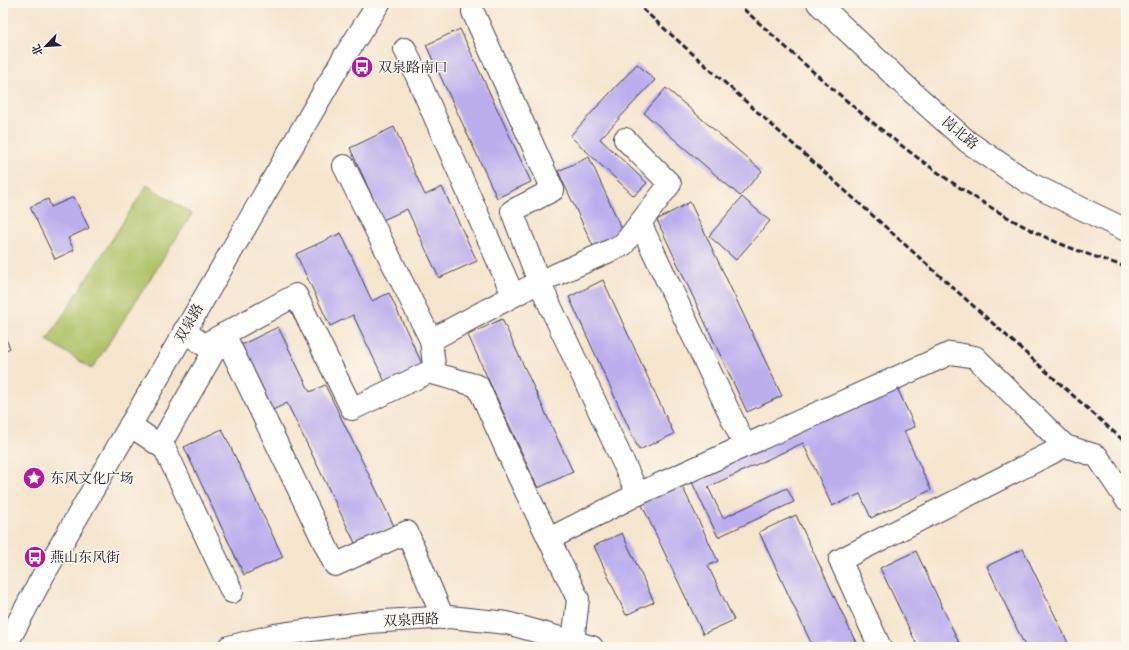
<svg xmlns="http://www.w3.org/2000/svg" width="1129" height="650" font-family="Alegreya,'Noto Serif SC',serif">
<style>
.green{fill:#afc165;stroke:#687250}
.building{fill:#baaeed}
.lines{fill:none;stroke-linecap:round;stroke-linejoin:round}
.minor-casing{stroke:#423f51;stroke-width:24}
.major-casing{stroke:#423f51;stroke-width:24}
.minor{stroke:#fff;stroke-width:22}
.major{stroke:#fff;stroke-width:22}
.rail{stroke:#22223b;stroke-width:3;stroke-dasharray:6 3;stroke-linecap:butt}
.labels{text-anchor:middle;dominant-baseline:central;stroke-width:3;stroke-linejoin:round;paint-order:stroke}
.poi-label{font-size:14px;fill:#22223b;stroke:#fbf7ec;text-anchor:start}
.street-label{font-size:14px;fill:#22223b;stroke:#fbf7ec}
</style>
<rect width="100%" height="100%" fill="#fbf7ec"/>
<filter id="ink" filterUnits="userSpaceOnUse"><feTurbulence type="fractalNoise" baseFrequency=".025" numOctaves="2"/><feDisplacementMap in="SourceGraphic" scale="8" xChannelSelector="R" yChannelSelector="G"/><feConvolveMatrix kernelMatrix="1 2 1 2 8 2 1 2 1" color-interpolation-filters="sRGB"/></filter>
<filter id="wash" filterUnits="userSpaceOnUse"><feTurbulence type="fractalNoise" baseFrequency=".012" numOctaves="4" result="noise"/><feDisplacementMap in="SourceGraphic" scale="16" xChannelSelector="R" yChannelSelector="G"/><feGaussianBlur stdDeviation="0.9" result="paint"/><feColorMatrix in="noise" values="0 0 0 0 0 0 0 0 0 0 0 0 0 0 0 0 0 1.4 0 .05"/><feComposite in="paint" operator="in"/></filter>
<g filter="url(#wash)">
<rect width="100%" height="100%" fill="#f6e5cd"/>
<!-- green -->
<path class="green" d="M147,185L192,214L92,369L47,340Z"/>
<g id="blocks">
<!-- building -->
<g class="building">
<path d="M460,29L531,182L497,198L426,45Z"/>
<path d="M637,64L655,80L600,139L647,183L634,196L570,136Z"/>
<path d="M666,88L762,171L740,196L644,113Z"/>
<path d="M394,127L425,195L442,187L477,261L439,278L407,209L383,220L350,148Z"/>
<path d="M589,157L624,234L594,248L558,171Z"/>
<path d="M74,197L89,228L68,238L74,250L55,259L30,207L48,199L51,207Z"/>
<path d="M742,197L770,221L736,260L709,236Z"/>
<path d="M690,202L782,396L747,412L657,220Z"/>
<path d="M341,233L372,301L389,293L423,366L386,384L353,315L330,326L296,254Z"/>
<path d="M603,280L674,434L639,450L569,297Z"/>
<path d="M502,319L573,472L538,488L468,335Z"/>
<path d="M278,327L310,392L325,385L394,526L356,545L287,403L271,411L239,346Z"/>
<path d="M3,333L10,348L3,352Z"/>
<path d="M895,383L915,427L904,431L931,490L871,518L860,494L832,506L803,443L708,487L723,518L787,488L794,502L718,537L690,478Z"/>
<path d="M222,429L283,557L244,575L184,447Z"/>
<path d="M681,484L718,561L708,566L734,620L703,634L641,503Z"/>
<path d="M796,515L858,647H813L759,532Z"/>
<path d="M622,533L654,602L626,615L594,546Z"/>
<path d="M1023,549L1070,647H1023L1025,646L987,566Z"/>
<path d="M916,551L961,647H918L880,568Z"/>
</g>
</g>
</g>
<g filter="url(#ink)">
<use href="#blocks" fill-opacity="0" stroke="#423f51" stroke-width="1"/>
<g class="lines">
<!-- minor casing -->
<g class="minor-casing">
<g id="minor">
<path d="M473,12L553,190L512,211L539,282L623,245L670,184L625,139"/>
<path d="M405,49L513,295"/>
<path d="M344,166L431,340L435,374"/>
<path d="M640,223L745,446"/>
<path d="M184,331L204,345L296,295L352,409L429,372L478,386L519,477L578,599L573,642"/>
<path d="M431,340L539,282L638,494L549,539"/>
<path d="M130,425L165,449L232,592"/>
<path d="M160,445L224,334L335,565L407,532L443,618"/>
<path d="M638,494L951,353L975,357L1065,446L1097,456L1126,499"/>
<path d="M229,647L275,635L369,622L449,617L507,623L592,647"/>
<path d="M880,647L840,560L1065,446"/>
</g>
</g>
<!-- major casing -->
<g class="major-casing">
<g id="major">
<path d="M818,3L900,81L968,142L1029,183L1126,230"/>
<path d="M5,647L44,574L344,57L379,3"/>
</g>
</g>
<!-- minor -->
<use href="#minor" class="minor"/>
<!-- major -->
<use href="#major" class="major"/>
<!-- rail -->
<g class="rail">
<path d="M636,3L1126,443"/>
<path d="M737,3C830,87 921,173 1033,231C1061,246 1096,257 1126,267"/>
</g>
</g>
</g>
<!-- icons -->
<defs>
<g id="bus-disc" transform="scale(1.15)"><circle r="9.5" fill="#b5179e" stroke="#fbf7ec"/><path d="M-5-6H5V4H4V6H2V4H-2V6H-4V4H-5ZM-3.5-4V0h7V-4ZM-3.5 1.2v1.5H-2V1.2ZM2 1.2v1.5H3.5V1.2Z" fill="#fff"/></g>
<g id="sight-disc" transform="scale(1.15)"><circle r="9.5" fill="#b5179e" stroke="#fbf7ec"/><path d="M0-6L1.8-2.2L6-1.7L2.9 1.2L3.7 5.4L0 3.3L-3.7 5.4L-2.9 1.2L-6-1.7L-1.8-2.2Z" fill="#fff"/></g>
</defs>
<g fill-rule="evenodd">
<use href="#bus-disc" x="362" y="67"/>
<use href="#sight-disc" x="34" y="478"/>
<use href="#bus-disc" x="35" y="557"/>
</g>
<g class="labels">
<!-- poi labels -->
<g class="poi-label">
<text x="378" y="67">双泉路南口</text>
<text x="50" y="478">东风文化广场</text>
<text x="50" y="557">燕山东风街</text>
</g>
<!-- street labels -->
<g class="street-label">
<text transform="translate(960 133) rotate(40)">岗北路</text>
<text transform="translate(189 323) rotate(-60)">双泉路</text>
<text transform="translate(411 620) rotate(-3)">双泉西路</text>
</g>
</g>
<!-- margin -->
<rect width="1129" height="650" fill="none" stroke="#fbf7ec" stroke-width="16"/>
<!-- north arrow -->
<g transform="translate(46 46) rotate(245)" stroke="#fbf7ec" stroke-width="3" paint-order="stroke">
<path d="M0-3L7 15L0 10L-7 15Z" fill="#22223b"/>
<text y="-6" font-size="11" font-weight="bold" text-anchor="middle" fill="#22223b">北</text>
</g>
</svg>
